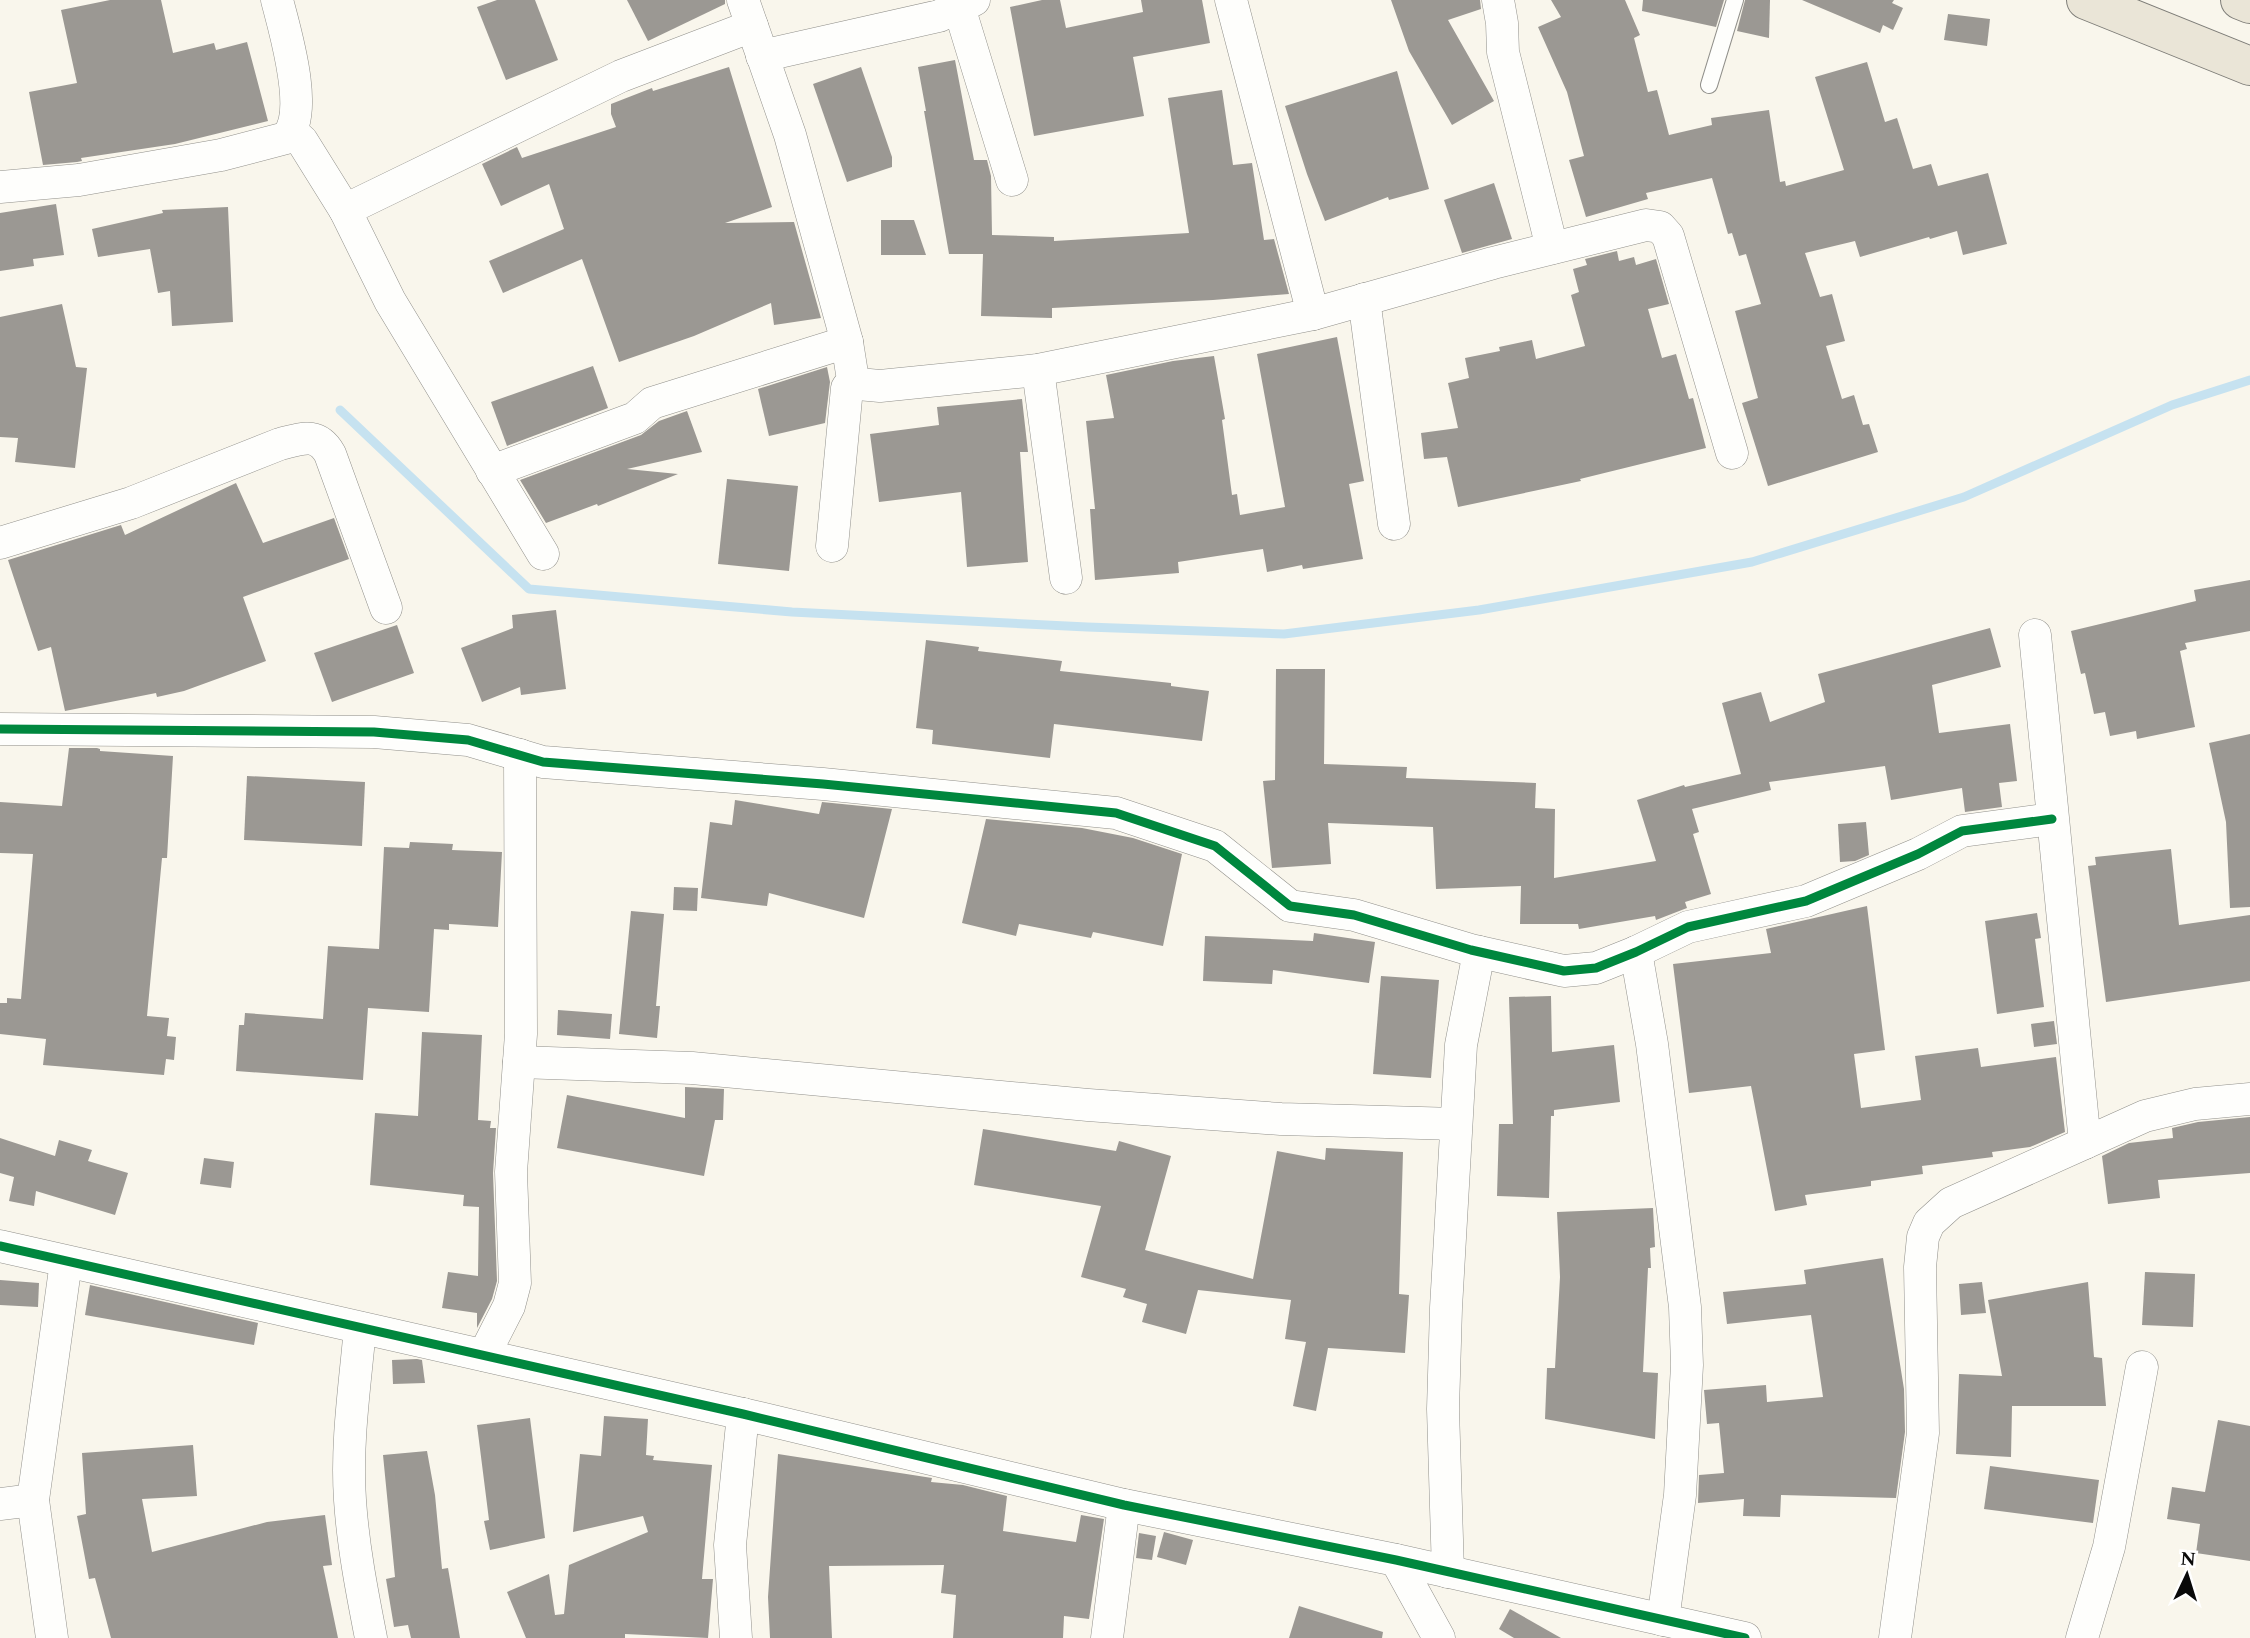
<svg xmlns="http://www.w3.org/2000/svg" width="2250" height="1638" font-family="Spectral,serif">
<style>
.lines{fill:none;stroke-linecap:round;stroke-linejoin:round}
.stream{stroke:#c6e2f0;stroke-width:9}
.building{fill:#9b9893}
.lane-casing{stroke:#91908b;stroke-width:18}
.street-casing{stroke:#91908b;stroke-width:33}
.primary-casing{stroke:#7e7d78;stroke-width:40}
.lane{stroke:#fefefc;stroke-width:16}
.street{stroke:#fefefc;stroke-width:32}
.primary{stroke:#eae5d7;stroke-width:38}
.cycleway-casing{stroke:#fff;stroke-width:13}
.cycleway{stroke:#00873e;stroke-width:9}
</style>
<rect width="100%" height="100%" fill="#f9f6ec"/>
<g class="lines">
<!-- stream -->
<path class="stream" d="M340,410L529,589L792,612L1087,627L1284,634L1479,610L1752,562L1964,497L2172,405L2250,380"/>
</g>
<!-- building -->
<g class="building">
<path d="M110,0H161L173,53L214,43L216,50L247,42L268,121L175,144L81,158L82,161L77,162L43,165L29,92L77,83L61,10Z"/>
<path d="M497,0H535L558,60L506,80L477,7Z"/>
<path d="M627,0H725V4L648,41Z"/>
<path d="M1042,0H1060L1066,28L1143,12L1141,0H1202L1210,43L1133,57L1144,116L1034,136L1010,7Z"/>
<path d="M1391,0H1480L1481,9L1448,20L1494,101L1452,125L1409,51Z"/>
<path d="M1551,0H1625L1640,35L1634,38L1648,92L1657,90L1669,135L1712,125L1711,118L1769,110L1780,182L1785,181L1786,186L1844,170L1815,77L1867,62L1885,122L1897,118L1913,169L1931,164L1938,186L1988,173L2007,244L1963,255L1957,231L1930,239L1929,237L1860,257L1855,241L1805,253L1820,297L1832,294L1845,341L1826,346L1842,399L1854,395L1863,425L1869,424L1878,452L1768,486L1742,403L1758,398L1735,311L1761,304L1746,254L1739,256L1732,233L1728,234L1712,178L1646,193L1648,199L1586,217L1569,160L1584,156L1567,92L1538,27L1561,17Z"/>
<path d="M1643,0H1724L1716,27L1642,11Z"/>
<path d="M1745,0H1770L1769,38L1737,31Z"/>
<path d="M1802,0H1894L1892,3L1903,8L1893,30L1883,25L1880,33Z"/>
<path d="M1948,14L1990,19L1987,46L1944,40Z"/>
<path d="M955,60L974,160H987L991,176L992,235L1054,237V241L1189,233L1168,98L1222,90L1233,165L1252,163L1264,240L1274,239L1289,294L1213,300L1052,308V318L981,316L983,254H949L924,111H926L918,67Z"/>
<path d="M729,67L772,207L725,223L794,222L821,318L774,325L771,303L694,336L619,362L582,259L503,293L489,261L564,229L549,184L501,206L482,164L517,147L522,158L616,127L611,114V104L652,88L653,91Z"/>
<path d="M861,67L892,157V167L847,182L813,84Z"/>
<path d="M1397,71L1429,189L1389,200L1388,197L1325,221L1307,174L1285,106Z"/>
<path d="M1494,183L1512,239L1462,253L1444,200Z"/>
<path d="M56,204L64,255L33,259L34,266L0,271V213Z"/>
<path d="M228,207L233,322L172,326L170,291L158,293L150,249L98,257L92,229L163,213L162,210Z"/>
<path d="M881,220H914L926,255H881Z"/>
<path d="M1617,251L1619,261L1634,257L1636,265L1656,259L1669,304L1648,309L1662,358L1676,354L1689,399L1693,398L1706,448L1580,479L1581,481L1458,507L1447,457L1424,459L1421,433L1458,428L1448,383L1469,378L1465,358L1500,351L1499,347L1532,340L1536,359L1585,346L1571,295L1579,292L1573,269L1587,265L1585,259Z"/>
<path d="M62,304L76,367L87,368L75,468L15,462L18,438L0,437V317Z"/>
<path d="M1337,337L1364,481L1349,484L1363,559L1303,569L1302,565L1267,572L1263,549L1178,562L1179,573L1095,580L1090,509H1095L1086,421L1114,418L1106,375L1173,361L1214,356L1225,419L1222,420L1232,495L1237,494L1240,515L1285,507L1257,354Z"/>
<path d="M593,366L608,408L507,446L491,402Z"/>
<path d="M827,367L830,382L825,423L769,436L758,389Z"/>
<path d="M1022,399L1028,452H1020L1028,562L967,567L961,492L879,502L870,434L939,425L937,407Z"/>
<path d="M687,411L702,452L627,469L678,474L598,506L597,504L546,523L520,480L641,435L659,421Z"/>
<path d="M727,479L798,486L789,571L718,564Z"/>
<path d="M236,483L263,543L334,518L349,559L243,597L266,661L184,691L157,697L156,693L65,711L51,647L38,651L8,560L121,525L125,535Z"/>
<path d="M2250,580V631L2185,643L2187,649L2180,651L2195,727L2137,739L2136,731L2110,736L2105,712L2094,714L2085,673L2081,674L2071,631L2196,601L2194,590Z"/>
<path d="M556,610L566,689L521,695L520,687L482,702L461,648L513,628L512,615Z"/>
<path d="M397,625L414,673L332,702L314,653Z"/>
<path d="M1990,628L2001,667L1932,685L1939,733L2010,724L2017,781L1999,783L2002,807L1965,812L1962,788L1891,800L1885,766L1769,782L1771,790L1692,809L1699,832L1693,834L1711,894L1685,902L1687,908L1656,920L1655,916L1579,929L1578,924H1520L1521,886L1436,889L1433,827L1328,823L1331,864L1272,868L1263,781L1275,780L1276,669H1325L1324,764L1407,767L1406,778L1536,783L1535,808L1555,809L1554,878L1656,861L1637,800L1684,785L1685,787L1741,774L1722,703L1761,692L1770,722L1825,702L1818,674Z"/>
<path d="M926,640L979,647L978,651L1062,661L1060,671L1171,683V686L1209,691L1202,741L1054,724L1050,758L932,744L933,730L916,728Z"/>
<path d="M2250,734V907L2230,908L2226,822L2209,743Z"/>
<path d="M69,748H97L100,749V751L173,756L167,858H162L147,1016L169,1018L167,1036L176,1037L174,1060L166,1059L164,1075L43,1065L46,1039L0,1034V1003H7V998L21,999L33,854L0,853V802L62,806Z"/>
<path d="M247,776L365,782L362,846L244,840Z"/>
<path d="M735,800L819,814L822,802L892,809L864,918L769,893L767,906L701,898L710,822L732,825Z"/>
<path d="M986,819L1082,828L1133,838L1182,854L1163,946L1093,932L1091,938L1019,924L1016,936L962,923Z"/>
<path d="M1866,822L1869,855L1855,861L1840,862L1838,824Z"/>
<path d="M410,842L453,844L452,850L502,852L498,927L449,924V930L434,929L429,1012L368,1008L363,1080L236,1071L239,1025H244L245,1013L323,1019L328,946L379,949L384,847L409,848Z"/>
<path d="M2171,849L2179,925L2250,915V981L2106,1002L2088,866L2096,865L2095,857Z"/>
<path d="M674,887L698,888L697,911L673,910Z"/>
<path d="M1867,906L1885,1050L1854,1054L1861,1108L1921,1100L1915,1056L1978,1048L1981,1067L2056,1057L2065,1132L2030,1147L1992,1152L1993,1157L1922,1166L1923,1174L1871,1181V1186L1805,1195L1807,1205L1775,1211L1751,1086L1689,1093L1673,964L1771,953L1766,929Z"/>
<path d="M631,911L664,914L656,1006H660L657,1038L619,1034Z"/>
<path d="M2037,913L2041,938L2035,939L2044,1007L1997,1014L1985,921Z"/>
<path d="M1314,933L1375,942L1369,983L1273,970L1272,984L1203,981L1205,936L1313,941Z"/>
<path d="M1381,976L1439,980L1431,1078L1373,1074Z"/>
<path d="M1551,996L1552,1052L1614,1045L1620,1102L1554,1110V1116H1551L1549,1198L1497,1196L1499,1124H1513L1509,997Z"/>
<path d="M558,1010L612,1014L610,1039L557,1035Z"/>
<path d="M2054,1021L2057,1044L2034,1047L2031,1024Z"/>
<path d="M422,1032L482,1035L478,1120L491,1121L490,1128H496L493,1173L497,1281L492,1299L477,1328V1313L442,1308L448,1272L478,1276L479,1207L463,1206L464,1195L370,1185L375,1113L418,1116Z"/>
<path d="M685,1087L724,1089L723,1120H715L704,1176L557,1148L567,1095L685,1118Z"/>
<path d="M2250,1117V1173L2158,1180L2160,1198L2108,1204L2102,1156L2129,1143L2173,1138L2172,1128L2198,1122Z"/>
<path d="M983,1129L1116,1151L1119,1141L1171,1156L1145,1250L1253,1279L1277,1151L1325,1160L1326,1148L1403,1152L1399,1294L1409,1295L1405,1353L1328,1348L1316,1411L1293,1406L1306,1342L1285,1339L1291,1300L1198,1290L1186,1334L1142,1322L1147,1304L1123,1297L1126,1289L1081,1277L1101,1206L974,1185Z"/>
<path d="M0,1138L55,1156L59,1140L92,1150L88,1161L128,1173L115,1215L36,1191L34,1206L9,1201L14,1177L0,1173Z"/>
<path d="M204,1158L234,1162L231,1188L200,1184Z"/>
<path d="M1653,1208L1655,1247L1650,1248L1651,1268H1648L1643,1372L1658,1373L1655,1439L1545,1419L1547,1368H1555L1560,1277L1557,1212Z"/>
<path d="M1883,1258L1904,1389L1905,1432L1896,1498L1781,1495L1780,1517L1743,1516L1744,1499L1698,1503L1699,1475L1724,1473L1719,1423L1707,1424L1704,1390L1766,1385L1767,1402L1823,1397L1811,1315L1727,1324L1723,1292L1806,1284L1804,1270Z"/>
<path d="M2145,1272L2195,1274L2193,1327L2142,1325Z"/>
<path d="M0,1280L39,1283L38,1307L0,1305Z"/>
<path d="M1982,1282L1986,1313L1961,1315L1959,1284Z"/>
<path d="M2088,1282L2094,1357L2102,1358L2106,1406H2012L2011,1457L1956,1454L1959,1374L2002,1376L1988,1300Z"/>
<path d="M90,1285L258,1323L254,1345L85,1315Z"/>
<path d="M417,1359L422,1360L425,1383L393,1384L392,1360Z"/>
<path d="M604,1416L648,1419L646,1455L654,1456L653,1460L712,1465L702,1579H713L708,1638L625,1634V1638H526L507,1592L549,1574L555,1615L564,1614L569,1565L648,1532L643,1516L573,1532L580,1454L601,1456Z"/>
<path d="M530,1418L545,1538L490,1550L484,1521L489,1520L477,1425Z"/>
<path d="M2218,1420L2250,1426V1561L2196,1553L2200,1524L2167,1519L2172,1487L2205,1492Z"/>
<path d="M193,1445L197,1496L142,1499L152,1552L267,1522L325,1515L332,1565L323,1566L338,1638H111L95,1578L89,1579L77,1516L86,1514L82,1453Z"/>
<path d="M427,1451L435,1495L442,1569L448,1568L460,1638H411L408,1625L394,1627L386,1579L395,1577L383,1455Z"/>
<path d="M778,1454L932,1478L931,1482L963,1485L1007,1496L1003,1531L1076,1542L1081,1515L1104,1519L1089,1619L1064,1616L1063,1638H953L956,1595L941,1593L944,1565L829,1566L832,1638H770L768,1597Z"/>
<path d="M1990,1466L2099,1480L2093,1523L1984,1509Z"/>
<path d="M1164,1532L1193,1540L1186,1565L1157,1557Z"/>
<path d="M1139,1533L1156,1536L1152,1560L1136,1558Z"/>
<path d="M1299,1606L1383,1632L1382,1638H1289Z"/>
<path d="M1510,1609L1561,1638H1514L1499,1629Z"/>
</g>
<g class="lines">
<!-- lane casing -->
<g class="lane-casing">
<path id="lane" d="M1709,85L1735,0"/>
</g>
<!-- street casing -->
<g class="street-casing">
<g id="street">
<path d="M743,0L790,135L847,342L853,380L847,388L832,546"/>
<path d="M1231,0L1313,314"/>
<path d="M1498,0L1502,23L1503,52L1552,248"/>
<path d="M959,7L1012,180"/>
<path d="M762,56L939,16L974,0"/>
<path d="M292,132L302,141L345,210L390,301L543,554"/>
<path d="M0,187L79,180L221,155L286,138C310,113 285,31 277,0"/>
<path d="M345,210L621,76L752,26"/>
<path d="M1364,299L1394,524"/>
<path d="M1038,370L1066,578"/>
<path d="M853,380L858,384L880,386L1038,370L1313,314L1493,263L1646,225L1660,227L1668,236L1732,453"/>
<path d="M492,471L635,418L652,403L847,342"/>
<path d="M0,543L131,503L280,444C301,439 317,431 330,454L386,608"/>
<path d="M2035,635L2085,1143L2145,1116L2195,1104L2250,1099"/>
<path d="M0,729L374,732L468,740L543,762L823,784L1116,813L1215,846L1290,906L1354,915L1471,950L1564,971L1596,968L1636,952L1688,927L1806,901L1918,854L1962,831L2052,819"/>
<path d="M1636,952L1652,1044L1685,1307L1687,1365L1680,1495L1663,1620"/>
<path d="M519,1062L692,1068L1088,1105L1281,1119L1456,1124"/>
<path d="M0,1246L743,1414L1124,1505L1396,1560L1745,1638"/>
<path d="M360,1328C355,1385 346,1443 350,1500C353,1546 362,1592 371,1638"/>
<path d="M484,1355L509,1306L515,1283L511,1172L521,1034L520,755"/>
<path d="M0,1504L33,1500"/>
<path d="M1396,1560L1439,1638"/>
<path d="M1448,1572L1443,1409L1446,1308L1461,1045L1479,952"/>
<path d="M52,1638L33,1500L66,1262"/>
<path d="M736,1638L730,1545L743,1414"/>
<path d="M1107,1638L1124,1505"/>
<path d="M1895,1638L1923,1433L1920,1267L1923,1237L1929,1223L1951,1203L2085,1143"/>
<path d="M2082,1638L2109,1547L2142,1367"/>
</g>
</g>
<!-- primary casing -->
<g class="primary-casing">
<g id="primary">
<path d="M2086,0L2250,66"/>
<path d="M2240,0L2250,4"/>
</g>
</g>
<!-- lane -->
<use href="#lane" class="lane"/>
<!-- street -->
<use href="#street" class="street"/>
<!-- primary -->
<use href="#primary" class="primary"/>
<!-- cycleway casing -->
<g class="cycleway-casing">
<g id="cycleway">
<path d="M0,729L374,732L468,740L543,762L823,784L1116,813L1215,846L1290,906L1354,915L1471,950L1564,971L1596,968L1636,952L1688,927L1806,901L1918,854L1962,831L2052,819"/>
<path d="M0,1246L743,1414L1124,1505L1396,1560L1745,1638"/>
</g>
</g>
<!-- cycleway -->
<use href="#cycleway" class="cycleway"/>
</g>
<!-- north arrow -->
<g transform="translate(2187 1575) rotate(4)" stroke="#ffffff" stroke-width="5" paint-order="stroke">
<path d="M0-5L12 26L0 18L-12 26Z" fill="#090909"/>
<text y="-10" font-size="19" font-weight="bold" text-anchor="middle" fill="#090909">N</text>
</g>
</svg>
